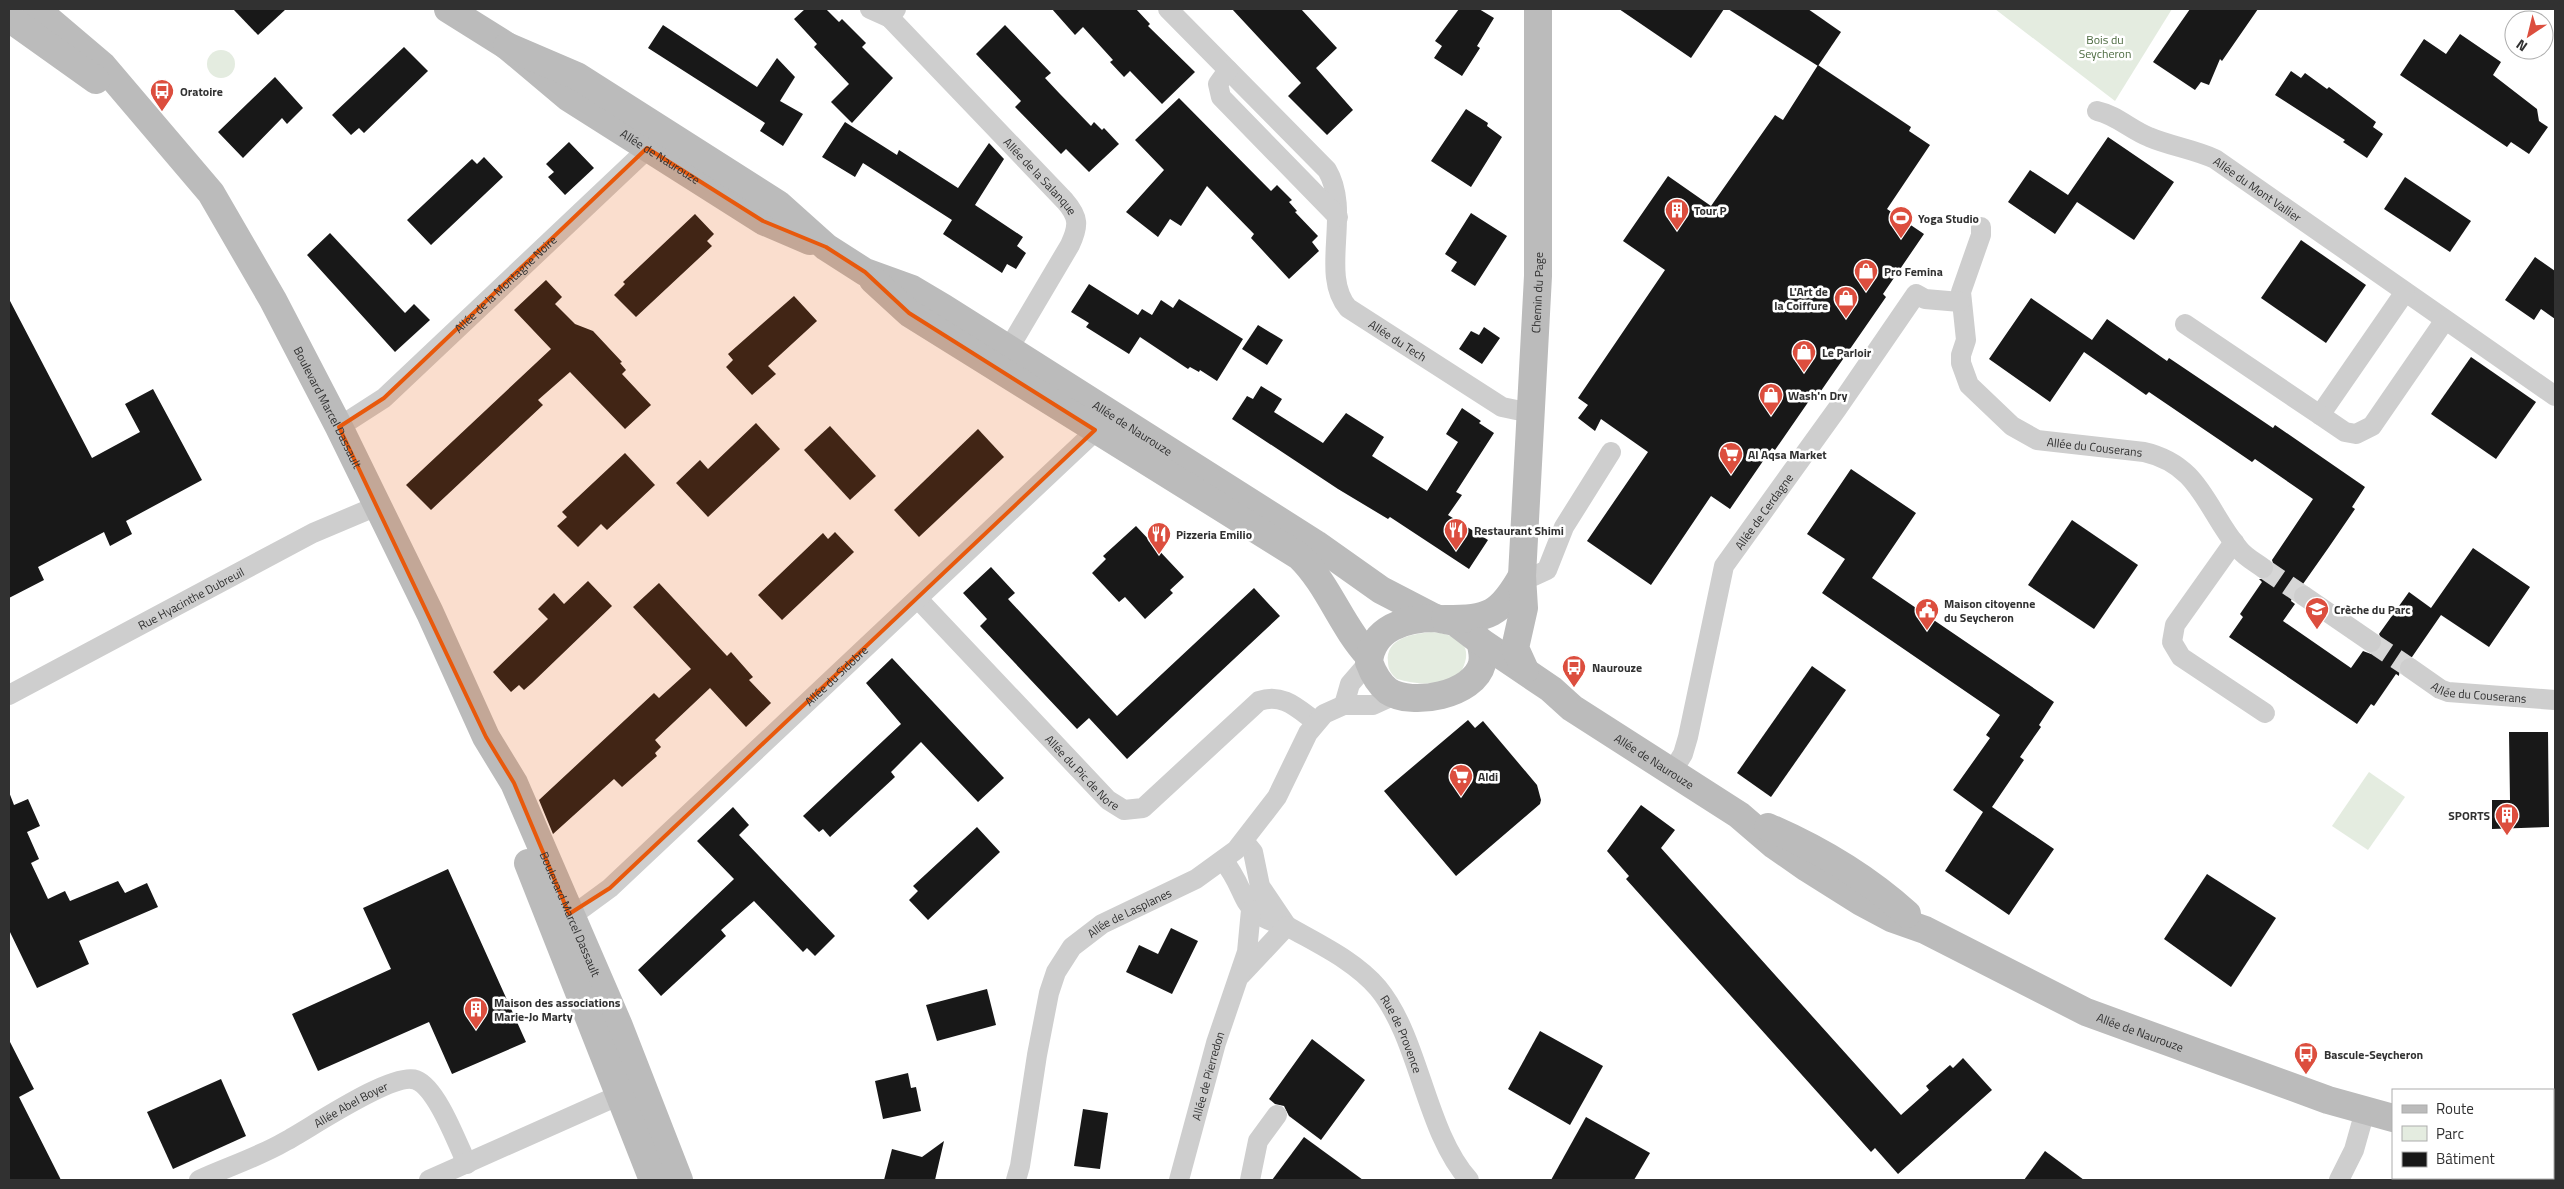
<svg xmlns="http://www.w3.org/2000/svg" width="2564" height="1189" font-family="'Titillium Web',sans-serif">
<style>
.green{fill:#e4ece0}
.building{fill:#181818}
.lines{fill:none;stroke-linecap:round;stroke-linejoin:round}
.street-tunnel{stroke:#d6d6d6;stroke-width:20;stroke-dasharray:20 10;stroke-linecap:butt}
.street{stroke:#cecece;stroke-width:20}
.secondary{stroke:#bbb;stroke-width:28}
.marked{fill:#e8590c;fill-opacity:0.2;stroke:#e8590c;stroke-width:4;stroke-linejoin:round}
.labels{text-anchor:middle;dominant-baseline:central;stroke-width:5;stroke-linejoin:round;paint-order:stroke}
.park-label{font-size:12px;fill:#4c6a40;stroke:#fff}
.poi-label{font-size:12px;font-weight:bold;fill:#313131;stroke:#fff;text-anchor:start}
.street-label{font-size:12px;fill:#313131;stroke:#fff}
</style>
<rect width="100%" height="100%" fill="#fff"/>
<!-- green -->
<g class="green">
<path d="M1995,9H2172L2115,101Z"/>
<circle cx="221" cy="64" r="14"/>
<path d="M1431,632C1446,633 1469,638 1466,658C1465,663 1463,669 1460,673C1446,688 1414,684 1397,679C1391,674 1388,669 1388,662C1385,638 1413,634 1431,632Z"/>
<path d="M2369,772L2405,797L2368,850L2332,826Z"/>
</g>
<!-- building -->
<g class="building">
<path d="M233,9H286L258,35Z"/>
<path d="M805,9H826L839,22L842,19L866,43L862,47L893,78L852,123L831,102L849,84L814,47L817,44L794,19Z"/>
<path d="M1052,9H1136L1150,24L1148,26L1195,72L1162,104L1130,71L1124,77L1110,62L1113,60L1083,27L1075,35Z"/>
<path d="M1232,9H1301L1337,48L1316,68L1353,110L1327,135L1288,96L1301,83Z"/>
<path d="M1459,9H1479L1494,18L1477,46L1480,48L1462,76L1434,58L1442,46L1435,41Z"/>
<path d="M1619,9H1724L1691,58Z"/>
<path d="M1728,9H1808L1841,32L1818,66Z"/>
<path d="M2190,9H2258L2222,61L2220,59L2209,85L2201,82L2195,90L2153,62Z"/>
<path d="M663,25L757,87L777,58L795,77L780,101L803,114L783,146L760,131L765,123L648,48Z"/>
<path d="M1005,25L1051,73L1045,78L1060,94L1091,126L1094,122L1102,130L1104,128L1119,144L1089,172L1066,149L1061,154L1015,107L1021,101L976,54Z"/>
<path d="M2460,34L2501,62L2493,75L2537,109L2539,121L2548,127L2529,154L2511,142L2507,147L2400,75L2424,39L2446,54Z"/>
<path d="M404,47L428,71L364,133L359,128L351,135L332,115Z"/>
<path d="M1818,65L1911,127L1909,131L1930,145L1887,209L1924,234L1883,294L1886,297L1814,401L1811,398L1775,450L1772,448L1730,509L1711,496L1651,585L1587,541L1648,452L1601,419L1595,431L1578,418L1588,405L1578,398L1665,270L1623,241L1668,176L1711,206L1775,115L1783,120Z"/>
<path d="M2291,71L2301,78L2305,73L2327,89L2329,87L2376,122L2373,127L2383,134L2367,158L2343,142L2345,140L2275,95Z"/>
<path d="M275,77L303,108L287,124L282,118L243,158L218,132Z"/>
<path d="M1179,98L1271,191L1277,185L1292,200L1289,202L1297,211L1295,212L1318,236L1312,242L1319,251L1289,279L1251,238L1254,234L1207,186L1181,226L1170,219L1158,237L1126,212L1164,170L1135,140Z"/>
<path d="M1466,109L1488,123L1487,126L1502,137L1471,187L1431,161Z"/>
<path d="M845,122L897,155L899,150L958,188L989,143L1004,159L975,205L1023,237L1017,246L1026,253L1016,269L1007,264L1002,273L943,234L952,220L863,163L855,177L822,157Z"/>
<path d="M2108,137L2174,182L2134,240L2077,202L2055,234L2008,202L2030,170L2068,195Z"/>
<path d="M569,142L594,168L565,195L548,177L554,172L546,164Z"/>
<path d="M484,157L503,177L431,245L407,220L472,159L477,164Z"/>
<path d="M2405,177L2471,221L2450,252L2384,209Z"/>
<path d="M1471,213L1507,236L1475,286L1451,271L1457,262L1445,254Z"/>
<path d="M695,214L714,234L707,241L712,246L636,317L614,295L625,284L623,282Z"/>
<path d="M330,233L405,313L414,304L430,320L395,352L307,255Z"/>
<path d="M2301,240L2366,285L2326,343L2261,298Z"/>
<path d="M2535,257L2555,271V319L2541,309L2534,320L2505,300Z"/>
<path d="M546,280L562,297L555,304L575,324L593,331L622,362L620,363L626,370L622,374L651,405L625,429L570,372L538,400L543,405L431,510L406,485L551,349L514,310Z"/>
<path d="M1089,284L1138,315L1142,309L1152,315L1161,300L1173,308L1179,299L1243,339L1217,381L1200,370L1199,372L1190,367L1188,369L1140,337L1129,354L1086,327L1089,323L1071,312Z"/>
<path d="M794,296L817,321L768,366L776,374L752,395L726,367L733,360L728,354Z"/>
<path d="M2031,298L2092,340L2107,319L2167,361L2169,358L2273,428L2275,425L2365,487L2352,507L2355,509L2329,547L2303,584L2294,590L2291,601L2295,604L2283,621L2351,668L2363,651L2371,654L2380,649L2383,642L2379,634L2409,592L2431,608L2473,548L2530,587L2489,647L2441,615L2412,657H2405L2400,662L2399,676L2396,674L2374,706L2371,704L2357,724L2229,637L2243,617L2240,614L2262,582L2259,579H2267L2273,574L2275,569L2272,560L2313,499L2255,459L2252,462L2149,392L2146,395L2084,352L2050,402L1989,359Z"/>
<path d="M9,299L92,458L140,432L125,404L153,389L202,480L126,521L132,534L110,546L104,532L38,567L44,580L9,598Z"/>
<path d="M1258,325L1283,340L1267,365L1242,349Z"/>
<path d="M1484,327L1500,338L1482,364L1459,349L1471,331L1479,335Z"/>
<path d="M2471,357L2536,402L2496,459L2431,414Z"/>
<path d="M1261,386L1282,399L1274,412L1323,443L1346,413L1384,437L1372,456L1427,491L1458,442L1446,434L1462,408L1481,421L1479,423L1494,433L1456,492L1462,495L1448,515L1488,540L1469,569L1390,517L1388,519L1338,489L1232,419L1247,396L1253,399Z"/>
<path d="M756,423L780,449L708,517L676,483L700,460L708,469Z"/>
<path d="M830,426L876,476L850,500L804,450Z"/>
<path d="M978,429L1004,457L919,537L894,510Z"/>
<path d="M625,453L655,485L607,530L601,524L578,547L557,526L567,517L562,512Z"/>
<path d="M1851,469L1916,513L1872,578L2054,702L2039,725L2041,727L2020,757L2024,760L1992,807L2054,849L2009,915L1945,871L1983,812L1953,790L1990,738L1986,735L2000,715L1822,593L1845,559L1807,534Z"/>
<path d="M2072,520L2138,565L2094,629L2028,585Z"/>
<path d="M1136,526L1184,577L1170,590L1173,593L1145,619L1125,597L1119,602L1092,573L1106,559L1103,556Z"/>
<path d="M835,532L854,552L782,620L758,595L823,533L828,539Z"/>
<path d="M991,567L1015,593L1008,599L1117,716L1254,588L1280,616L1127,759L1089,718L1077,729L980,626L987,619L963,593Z"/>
<path d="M588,581L612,606L532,683L524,690L519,685L511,692L493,672L548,619L538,609L554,593L564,604Z"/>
<path d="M659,583L727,656L731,652L753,677L749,680L771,703L746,727L710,688L655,740L661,747L655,753L657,756L622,787L614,779L553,834L539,800L654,693L659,698L691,669L633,607Z"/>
<path d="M892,658L1004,778L978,802L921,742L891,772L895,777L830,837L823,829L819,832L803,816L901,724L866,683Z"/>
<path d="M1812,666L1846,690L1771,797L1737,773Z"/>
<path d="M1468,720L1475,728L1483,721L1537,785L1541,800L1540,804L1456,876L1384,791Z"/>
<path d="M2509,732H2548L2549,827L2492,829V800H2510Z"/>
<path d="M9,792L14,805L28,799L40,826L27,832L39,859L31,863L48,899L65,891L70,901L118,881L125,893L147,883L158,907L79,941L89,964L37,988L9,930Z"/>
<path d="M1641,805L1675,830L1661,848L1901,1115L1929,1090L1926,1086L1950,1065L1953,1068L1963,1058L1992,1090L1898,1174L1875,1148L1871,1152L1626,879L1629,876L1607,851Z"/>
<path d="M733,807L749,825L739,835L835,936L815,956L807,948L803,952L754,901L721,930L726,936L661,996L638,970L734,879L697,841Z"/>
<path d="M977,827L1000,852L928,920L909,900L918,891L913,886Z"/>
<path d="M448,869L526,1042L452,1074L429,1022L318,1071L292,1014L391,969L363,908Z"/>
<path d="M2207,874L2276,918L2231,987L2164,939Z"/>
<path d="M1171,928L1198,941L1172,994L1126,972L1139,945L1158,954Z"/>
<path d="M987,989L996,1025L937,1041L926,1005Z"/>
<path d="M1540,1031L1603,1066L1570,1125L1508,1089Z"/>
<path d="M1312,1039L1365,1080L1321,1140L1289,1116L1284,1106L1275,1104L1269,1099Z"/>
<path d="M9,1040L34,1089L19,1097L61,1180H9Z"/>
<path d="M908,1073L911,1088L916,1087L921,1111L883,1119L875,1081Z"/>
<path d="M221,1079L246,1136L173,1169L147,1112Z"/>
<path d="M1083,1109L1108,1113L1100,1169L1074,1166Z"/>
<path d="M1586,1117L1650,1153L1634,1180H1551Z"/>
<path d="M1304,1137L1363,1180H1272Z"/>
<path d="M944,1141L935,1180H884L892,1149L922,1157Z"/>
<path d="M2045,1151L2084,1180H2024Z"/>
</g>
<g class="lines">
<!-- street-tunnel -->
<g class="street-tunnel">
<path d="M2263,568L2304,596"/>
<path d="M2371,642L2410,668"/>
</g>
<!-- street -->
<g class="street">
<path d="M870,9L890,18"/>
<path id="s1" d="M896,9L890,18L1065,201C1079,217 1079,226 1070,245L1002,360"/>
<path id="s2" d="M1168,9L1327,170C1352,212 1319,274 1348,308L1502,407L1531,413"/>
<path d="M1228,70L1218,84L1221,97L1338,217"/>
<path id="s3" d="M2097,111C2116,115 2131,130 2149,137C2170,146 2193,149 2215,159L2555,396"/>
<path id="s4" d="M1981,227V235L1961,292L1966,340L1961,355V363L1969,385L2012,426L2037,440L2144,452C2201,465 2206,510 2239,549C2245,557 2255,562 2263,568"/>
<path d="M2405,292L2320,415L2345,432L2356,434L2372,426L2445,320"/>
<path d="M2185,324L2320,415"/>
<path id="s5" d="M339,427L384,398L658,139"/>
<path d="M2234,542L2175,625L2172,642L2181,657L2265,713"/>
<path d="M1522,576H1534L1547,570L1564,527L1611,452"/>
<path d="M2304,596L2371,642"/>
<path id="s6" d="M918,599L1108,800L1124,810L1143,808L1259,701C1283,693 1297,708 1316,722"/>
<path id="s7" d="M2410,668L2440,689L2448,692L2555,700"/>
<path id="s8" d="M9,695L313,533L377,506"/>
<path d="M1344,705L1350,684L1369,662"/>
<path id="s9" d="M1672,772L1683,754L1688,737L1724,566L1837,409L1916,294L1925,299L1960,302"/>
<path d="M1223,860C1251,895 1236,913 1287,926L1260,886L1253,852L1244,841"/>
<path id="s10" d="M559,918L580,910L610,888L1106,421"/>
<path id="s11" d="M1241,975L1287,926C1318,944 1354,960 1378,988C1420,1039 1425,1131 1469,1180"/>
<path id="s12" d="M199,1180C227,1167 259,1157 286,1141C309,1129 393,1071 416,1080C437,1088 457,1143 467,1164"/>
<path d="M429,1180L613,1098L634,1097"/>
<path id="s13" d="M1016,1180L1020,1166L1037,1055L1049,993L1056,972L1072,947L1102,924L1196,879L1236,850L1277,797L1308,733L1324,714L1344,705H1373L1395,695"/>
<path id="s14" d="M1179,1180L1216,1043L1247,952L1251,910"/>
<path d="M1250,1180L1258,1141L1277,1115"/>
<path d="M2339,1180L2354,1150L2365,1111"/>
</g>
<!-- secondary -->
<g class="secondary">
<path id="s15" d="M36,9L103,66L211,193L273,300L339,427L430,613L486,737L514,783L619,1026L679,1180"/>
<path id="s16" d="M448,9L507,46L569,98L763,221L810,241"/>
<path d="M9,18L96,80"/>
<path id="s17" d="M507,46L577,76L778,204L826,247L865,272L912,289L944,308L1316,544L1381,590L1435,618"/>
<path d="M873,280L909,313L1299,556C1329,585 1341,626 1369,656"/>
<path d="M1435,618L1455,622L1480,641C1482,649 1484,656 1482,664C1474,695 1412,707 1388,691C1378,683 1373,673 1369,662C1372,628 1406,618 1435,618Z"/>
<path d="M1445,619C1489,619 1500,615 1522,576"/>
<path id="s18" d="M1480,641L1551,689L1572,708L1739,815L1774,845L1807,868L1861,902L1891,918L1925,930L2086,1012L2328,1100L2393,1118"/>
<path id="s19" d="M1525,670L1515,648L1524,608L1522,576L1538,276V9"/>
<path d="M1768,827C1819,849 1866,877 1907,914"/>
<path d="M528,863L653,1180"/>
<path d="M2553,1159L2555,1160"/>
</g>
</g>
<!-- marked area -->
<path class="marked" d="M647,148L763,221L826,247L865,272L909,313L1095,430L610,888L569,914L514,783L486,737L339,427L384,398Z"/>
<!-- icons -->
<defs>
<g id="bus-pin" transform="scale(1.25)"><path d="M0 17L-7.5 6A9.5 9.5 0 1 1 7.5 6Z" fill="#dc4e3e" stroke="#fff"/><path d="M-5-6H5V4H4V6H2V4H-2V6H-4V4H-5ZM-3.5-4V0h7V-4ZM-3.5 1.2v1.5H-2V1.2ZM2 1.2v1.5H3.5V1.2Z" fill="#fff"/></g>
<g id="building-pin" transform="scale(1.25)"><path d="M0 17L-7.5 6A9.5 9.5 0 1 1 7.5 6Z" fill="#dc4e3e" stroke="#fff"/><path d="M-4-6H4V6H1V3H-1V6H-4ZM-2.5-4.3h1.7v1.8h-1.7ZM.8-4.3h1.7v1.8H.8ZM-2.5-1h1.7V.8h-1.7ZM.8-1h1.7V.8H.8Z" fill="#fff"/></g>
<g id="stadium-pin" transform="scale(1.25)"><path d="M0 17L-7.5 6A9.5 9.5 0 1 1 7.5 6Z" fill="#dc4e3e" stroke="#fff"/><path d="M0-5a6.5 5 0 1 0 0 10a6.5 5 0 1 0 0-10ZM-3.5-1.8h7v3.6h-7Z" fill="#fff"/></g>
<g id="shop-pin" transform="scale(1.25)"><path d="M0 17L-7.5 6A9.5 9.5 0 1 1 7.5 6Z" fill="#dc4e3e" stroke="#fff"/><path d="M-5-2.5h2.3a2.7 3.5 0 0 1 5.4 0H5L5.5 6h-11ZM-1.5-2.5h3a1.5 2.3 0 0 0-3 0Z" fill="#fff"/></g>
<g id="supermarket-pin" transform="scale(1.25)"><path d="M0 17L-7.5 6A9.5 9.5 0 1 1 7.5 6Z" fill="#dc4e3e" stroke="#fff"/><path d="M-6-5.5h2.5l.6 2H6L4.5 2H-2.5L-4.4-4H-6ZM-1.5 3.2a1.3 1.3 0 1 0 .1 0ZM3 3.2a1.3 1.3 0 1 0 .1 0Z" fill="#fff"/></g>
<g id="restaurant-pin" transform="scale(1.25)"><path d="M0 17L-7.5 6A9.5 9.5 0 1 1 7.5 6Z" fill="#dc4e3e" stroke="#fff"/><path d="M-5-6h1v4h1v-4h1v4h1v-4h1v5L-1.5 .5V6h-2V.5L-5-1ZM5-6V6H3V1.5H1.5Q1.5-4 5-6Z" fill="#fff"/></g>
<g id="school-pin" transform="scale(1.25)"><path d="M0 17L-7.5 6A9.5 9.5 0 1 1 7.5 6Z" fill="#dc4e3e" stroke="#fff"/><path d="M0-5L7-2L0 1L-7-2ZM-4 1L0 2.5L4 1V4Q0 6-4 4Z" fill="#fff"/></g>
<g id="civic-pin" transform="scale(1.25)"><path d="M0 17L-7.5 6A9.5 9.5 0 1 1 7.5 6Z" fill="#dc4e3e" stroke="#fff"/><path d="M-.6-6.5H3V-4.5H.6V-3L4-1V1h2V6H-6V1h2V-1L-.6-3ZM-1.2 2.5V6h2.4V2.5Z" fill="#fff"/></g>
</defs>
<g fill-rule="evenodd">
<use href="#bus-pin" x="162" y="91"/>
<use href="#building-pin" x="1677" y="210"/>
<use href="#stadium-pin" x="1901" y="218"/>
<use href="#shop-pin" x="1866" y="271"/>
<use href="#shop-pin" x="1846" y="298"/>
<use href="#shop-pin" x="1804" y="352"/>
<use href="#shop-pin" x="1771" y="395"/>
<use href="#supermarket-pin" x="1731" y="454"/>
<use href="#restaurant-pin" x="1456" y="530"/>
<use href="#restaurant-pin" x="1159" y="534"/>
<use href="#school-pin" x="2317" y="609"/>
<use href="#civic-pin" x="1927" y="610"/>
<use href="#bus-pin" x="1574" y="667"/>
<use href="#supermarket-pin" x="1461" y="776"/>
<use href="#building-pin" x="2507" y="815"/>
<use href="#building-pin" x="476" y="1009"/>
<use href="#bus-pin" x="2306" y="1054"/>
</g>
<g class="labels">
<!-- park labels -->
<g class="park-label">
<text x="2105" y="39">Bois du<tspan x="2105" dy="14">Seycheron</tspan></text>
</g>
<!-- poi labels -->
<g class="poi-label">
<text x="180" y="91">Oratoire</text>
<text x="1694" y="210">Tour P</text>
<text x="1918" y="218">Yoga Studio</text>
<text x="1884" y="271">Pro Femina</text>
<text x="1828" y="291" text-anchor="end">L'Art de<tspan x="1828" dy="14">la Coiffure</tspan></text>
<text x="1822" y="352">Le Parloir</text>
<text x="1788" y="395">Wash'n Dry</text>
<text x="1748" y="454">Al Aqsa Market</text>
<text x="1474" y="530">Restaurant Shimi</text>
<text x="1176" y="534">Pizzeria Emilio</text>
<text x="1944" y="603">Maison citoyenne<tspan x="1944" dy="14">du Seycheron</tspan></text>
<text x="2334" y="609">Crèche du Parc</text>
<text x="1592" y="667">Naurouze</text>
<text x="1478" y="776">Aldi</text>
<text x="2490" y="815" text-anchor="end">SPORTS</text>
<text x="494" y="1002">Maison des associations<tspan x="494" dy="14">Marie-Jo Marty</tspan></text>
<text x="2324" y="1054">Bascule-Seycheron</text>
</g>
<!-- street labels -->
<g class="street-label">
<text stroke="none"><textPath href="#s16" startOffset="259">Allée de Naurouze</textPath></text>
<text stroke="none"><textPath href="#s1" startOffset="229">Allée de la Salanque</textPath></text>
<text stroke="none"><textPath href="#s3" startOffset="180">Allée du Mont Vallier</textPath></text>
<text stroke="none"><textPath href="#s5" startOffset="220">Allée de la Montagne Noire</textPath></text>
<text stroke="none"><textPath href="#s19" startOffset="381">Chemin du Page</textPath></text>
<text stroke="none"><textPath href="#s2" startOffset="428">Allée du Tech</textPath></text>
<text stroke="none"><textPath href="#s15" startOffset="499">Boulevard Marcel Dassault</textPath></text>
<text stroke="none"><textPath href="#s17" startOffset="736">Allée de Naurouze</textPath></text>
<text stroke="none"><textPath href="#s4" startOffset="310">Allée du Couserans</textPath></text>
<text stroke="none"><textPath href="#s9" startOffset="281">Allée de Cerdagne</textPath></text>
<text stroke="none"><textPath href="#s8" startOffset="206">Rue Hyacinthe Dubreuil</textPath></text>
<text stroke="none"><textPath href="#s10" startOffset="370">Allée du Sidobre</textPath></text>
<text stroke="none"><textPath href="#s7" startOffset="76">Allée du Couserans</textPath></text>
<text stroke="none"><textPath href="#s18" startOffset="212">Allée de Naurouze</textPath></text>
<text stroke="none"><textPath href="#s6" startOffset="239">Allée du Pic de Nore</textPath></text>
<text stroke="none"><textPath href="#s13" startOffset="309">Allée de Lasplanes</textPath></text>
<text stroke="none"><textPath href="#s15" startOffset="1061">Boulevard Marcel Dassault</textPath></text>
<text stroke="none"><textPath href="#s18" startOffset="771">Allée de Naurouze</textPath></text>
<text stroke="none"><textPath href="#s11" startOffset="230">Rue de Provence</textPath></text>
<text stroke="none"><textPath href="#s14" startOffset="108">Allée de Pierredon</textPath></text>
<text stroke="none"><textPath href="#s12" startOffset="170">Allée Abel Boyer</textPath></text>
</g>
</g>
<!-- border -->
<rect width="2564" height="1189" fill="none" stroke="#313131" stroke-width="20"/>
<!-- legend -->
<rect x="2392" y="1089" width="162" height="90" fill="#ffffff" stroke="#adadad"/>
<rect x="2402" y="1105" width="25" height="8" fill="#bbbbbb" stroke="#adadad"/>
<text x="2436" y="1114" font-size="15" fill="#313131">Route</text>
<rect x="2402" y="1126" width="25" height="15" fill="#e4ece0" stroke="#adadad"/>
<text x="2436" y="1139" font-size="15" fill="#313131">Parc</text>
<rect x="2402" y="1152" width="25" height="15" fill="#181818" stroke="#adadad"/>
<text x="2436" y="1164" font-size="15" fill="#313131">Bâtiment</text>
<!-- north arrow -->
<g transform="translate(2529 35) rotate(215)"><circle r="24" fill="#ffffff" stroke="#adadad"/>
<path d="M0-4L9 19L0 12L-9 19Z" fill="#dc4e3e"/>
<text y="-8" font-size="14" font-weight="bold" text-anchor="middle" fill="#313131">N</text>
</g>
</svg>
